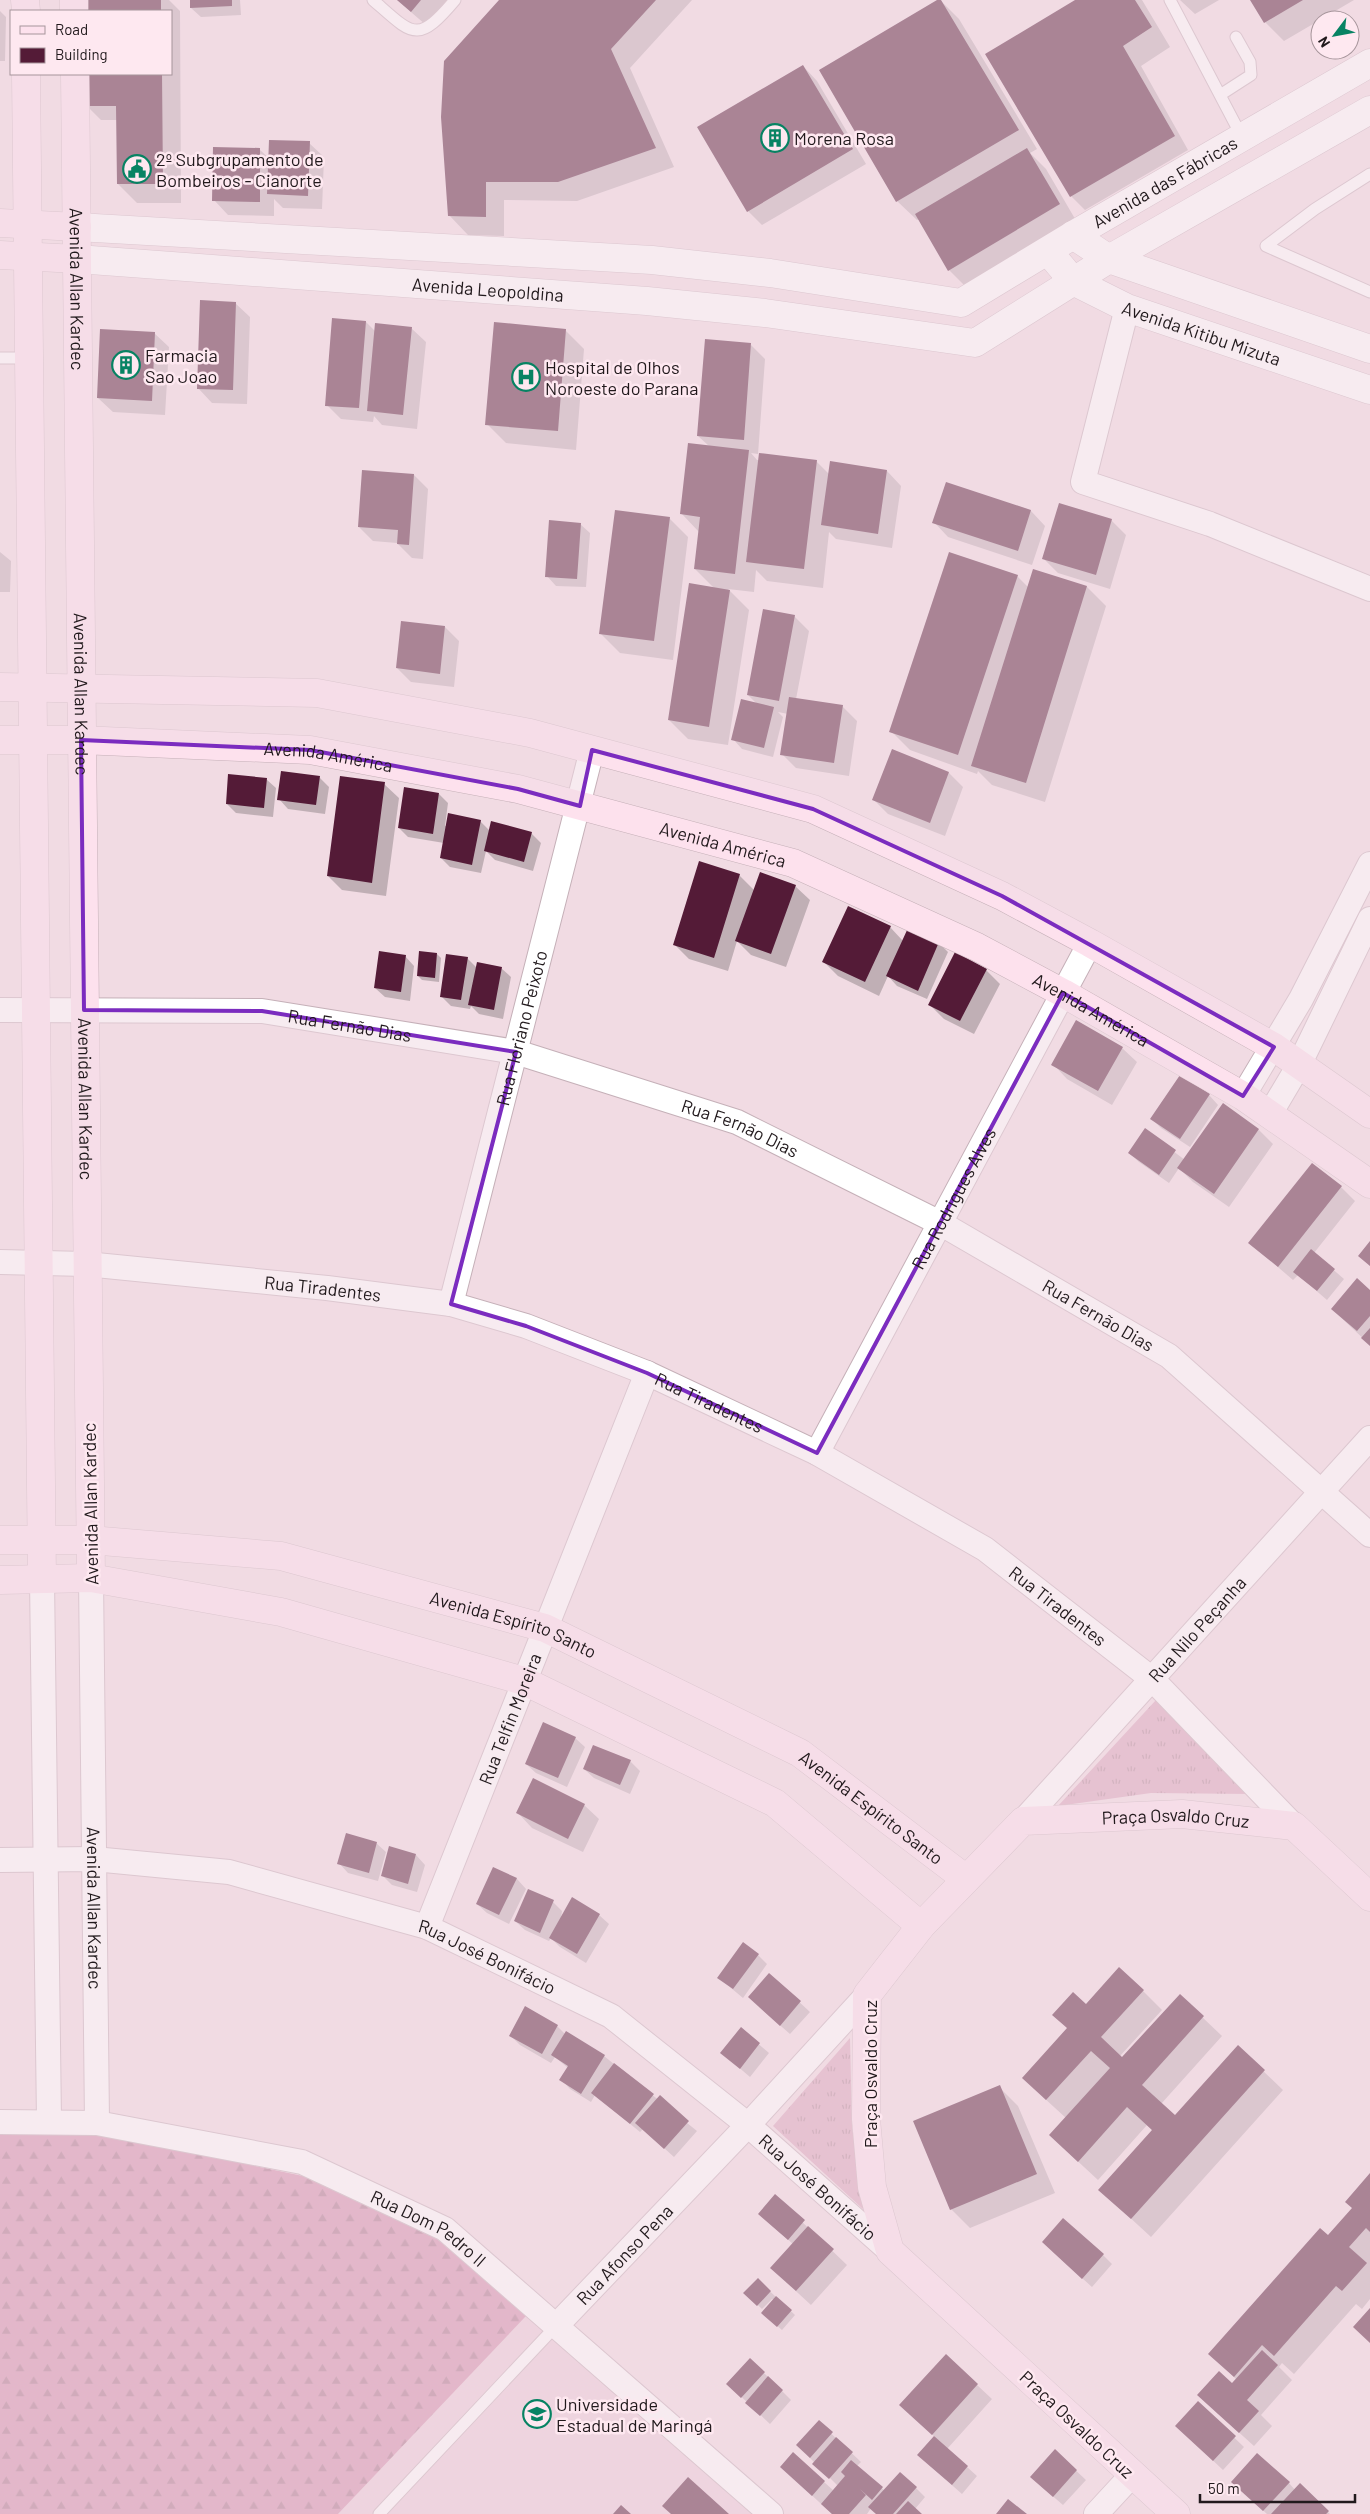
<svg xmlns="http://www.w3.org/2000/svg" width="1370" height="2514" font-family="Barlow,sans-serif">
<defs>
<pattern id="grass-tufts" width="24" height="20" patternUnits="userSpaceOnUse" patternTransform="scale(1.25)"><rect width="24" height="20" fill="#d9a4ba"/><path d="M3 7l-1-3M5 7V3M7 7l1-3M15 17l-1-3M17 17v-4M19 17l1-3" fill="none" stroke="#b08596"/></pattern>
<pattern id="forest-firs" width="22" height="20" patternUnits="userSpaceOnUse" patternTransform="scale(1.25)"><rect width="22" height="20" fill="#d28dab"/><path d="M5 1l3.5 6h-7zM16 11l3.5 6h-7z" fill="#aa728a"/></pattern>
</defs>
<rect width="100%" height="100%" fill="#f1dbe3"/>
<path fill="#ebcdd9" d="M527,2315L756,2514H338Z"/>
<path fill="url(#grass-tufts)" d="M1156,1700L1251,1794L1151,1793L1058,1806Z
M850,2038L852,2126L864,2210L773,2126Z"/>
<path fill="url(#forest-firs)" d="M90,2131L303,2176L437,2239L527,2315L338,2514H0V2132Z"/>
<path fill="#0003" d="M117,0H169L180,11L181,203H137L118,184V120H101L87,106L86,74H171V11H84Z
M191,0H240L241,15L201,17L191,8Z
M397,0H447L426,25Z
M501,0H692L630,68L674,167L577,201L504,200V236L468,235L449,215Z
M940,0L959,19L1037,149L1030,153L1046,169L1078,224L968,289L949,270L919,219L917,220L897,201Z
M1078,0H1142L1170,47L1141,66L1188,150L1085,210L1071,196Z
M1180,0H1219L1195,14Z
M1252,0H1354L1284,41L1265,22Z
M0,11L6,17L5,61H0Z
M803,66L817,81L866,164L762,225L748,211Z
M309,143L324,157L322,209L283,208L274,199V216L228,215L214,200L260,150L270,159Z
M235,303L250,317L247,404L212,403L198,388Z
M333,319L366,322L376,332L411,328L426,342L417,429L382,425L374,416L373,422L341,419L327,405Z
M565,330L584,349L576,450L506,443L487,424Z
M154,333L169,347L165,415L113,412L98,398Z
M751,345L765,359L758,454L751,453L757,460L816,461L829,474L887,471L901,486L892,548L836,539L829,532L823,588L767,581L756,570L754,592L728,589L749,610L728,745L688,739L669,720L715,589L695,569L699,532L682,514L709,446L698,436Z
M414,475L428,489L423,559L412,558L397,543L373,541L359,527Z
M946,483L1031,511L1045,526L1032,565L948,537L934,522Z
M669,518L688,537L673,660L620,653L601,634Z
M1111,520L1126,535L1110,589L1058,573L1044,559Z
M580,524L590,533L586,587L556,586L547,576Z
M0,552L11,561L10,592H0Z
M1017,576L1028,587H1087L1106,606L1045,802L992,785L978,771L977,774L910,750L891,731Z
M794,616L809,631L796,699L842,706L857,721L849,776L796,768L782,754L788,714L778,712L783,717L773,757L742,749L733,739L757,704L748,695Z
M445,627L459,641L454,687L411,682L397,668Z
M892,751L949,773L963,787L945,836L888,814L874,800Z
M320,778L329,787L325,814L288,809L279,799Z
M266,779L276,788L273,817L236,813L227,804Z
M384,784L399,798L386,896L342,890L328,876Z
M439,794L448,803L445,826L480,821L490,831L531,833L541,843L533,871L495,860L486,851L481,873L450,867L441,858L444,843L408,837L399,828Z
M739,875L754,890L795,886L810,900L786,967L751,955L737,941L728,971L689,959L675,945Z
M890,927L903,941L939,943L948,952L927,999L897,986L888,976L879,996L838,976L824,962Z
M437,954L441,958L439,982L422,980L418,976Z
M405,956L414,966L410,1001L385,997L375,988Z
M467,958L477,968H501L511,977L503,1019L479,1014L471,1006L470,1009L451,1006L442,997Z
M986,970L1000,984L974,1034L944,1019L930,1005Z
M1122,1048L1137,1062L1112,1105L1067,1079L1053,1064Z
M1209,1095L1218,1105L1190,1147L1161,1128L1152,1119Z
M1145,1130L1185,1160L1259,1130L1273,1144L1229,1207L1193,1182L1179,1168L1169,1183L1139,1162L1129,1153Z
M1341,1187L1355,1201L1314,1253L1344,1279L1327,1300L1298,1275L1293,1280L1250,1243Z
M1370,1291V1345L1332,1309Z
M575,1738L585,1747L567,1787L536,1773L526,1764Z
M630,1761L640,1771L630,1794L594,1778L584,1769Z
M584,1805L599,1819L583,1852L532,1828L518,1813Z
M376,1843L386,1852L378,1881L348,1873L339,1863Z
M416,1855L425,1865L417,1892L392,1885L382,1875Z
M494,1868L517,1879L526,1889L509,1924L487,1913L477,1904Z
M553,1902L562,1911L561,1918L599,1915L609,1924L586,1963L560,1947L551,1938L549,1941L525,1930L515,1921Z
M758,1955L767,1964L743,1998L719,1978Z
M770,1975L810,2012L790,2034L759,2007Z
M1143,1991L1162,2010L1120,2056L1122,2059L1180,1996L1222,2036L1161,2104L1175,2117L1238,2047L1283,2090L1151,2237L1100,2190L1153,2131L1147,2125L1098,2180L1070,2154L1066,2118L1043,2097L1068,2029L1086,2006Z
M557,2026L565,2034L567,2032L604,2056L697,2131L674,2157L643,2129L640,2132L595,2095L591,2102L570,2089L561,2079L568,2068L555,2057L551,2063L520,2045L510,2035Z
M741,2029L769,2053L750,2077L722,2053Z
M999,2087L1018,2106L1055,2193L970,2228L951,2209Z
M1370,2175V2299L1362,2309L1356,2304L1294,2374L1282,2363L1279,2367L1292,2380L1261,2415L1272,2426L1254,2446L1213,2409L1237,2380L1210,2354L1328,2236L1353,2208Z
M775,2196L847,2265L811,2305L786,2282L793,2244L769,2223Z
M1053,2252L1103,2255L1112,2264L1092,2287Z
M758,2280L795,2315L782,2330L767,2317L774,2300L772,2299L762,2309L745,2293Z
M946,2356L992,2399L947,2449L977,2476L962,2494L928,2464L935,2437L901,2405Z
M764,2373L791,2400L770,2424L728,2384Z
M1198,2403L1244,2447L1223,2470L1186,2435Z
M819,2422L861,2462L857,2466L885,2491L916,2488L925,2497L915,2509L920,2514H877L871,2508L867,2514H832L791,2476L793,2454L834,2491L838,2486L807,2455Z
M1055,2451L1086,2480L1063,2505L1041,2486Z
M1289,2483L1295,2490L1300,2485L1330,2514H1267L1242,2491Z"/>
<path fill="#541b37" d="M83,0H161V11H83Z
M190,0H232V6L190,8Z
M397,0H421L411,12Z
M499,0H656L611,49L656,148L558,182H486V217L448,216L441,117L444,61Z
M937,0H941L1019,130L896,202L819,70Z
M1075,0H1135L1152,27L1123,46L1175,136L1070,197L985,54Z
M1250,0H1303L1264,23Z
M803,65L853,149L747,212L697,127Z
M85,74H162L163,184H117L116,106H86Z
M269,140L310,141L308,196L267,194Z
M213,147L260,148V202L212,201Z
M1027,148L1060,204L948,271L915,214Z
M200,300L236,302L233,390L197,389Z
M332,318L366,321L359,408L325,406Z
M494,322L566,329L558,431L485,425Z
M375,323L412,327L403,415L367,411Z
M100,329L155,332L152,401L97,398Z
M705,339L751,343L744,440L697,436Z
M688,443L749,450L735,574L694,569L700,517L680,514Z
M759,453L817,460L804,569L746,562Z
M830,461L887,470L878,534L821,525Z
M362,470L414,474L409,545L397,544L398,530L358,527Z
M946,482L1031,510L1018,551L932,523Z
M1059,503L1112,519L1096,575L1042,559Z
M615,510L670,517L654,641L599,634Z
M549,520L581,523L577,579L545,577Z
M949,552L1018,575L958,755L889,732Z
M1033,569L1087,586L1026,783L971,766Z
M689,583L730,590L709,727L668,720Z
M763,609L795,615L779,701L747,695Z
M401,621L445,626L440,674L396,668Z
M789,697L843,705L834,763L780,755Z
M741,699L774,707L764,748L731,740Z
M892,749L949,772L930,823L872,800Z
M281,771L320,776L316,805L277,800Z
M228,774L267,778L264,808L226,804Z
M340,776L385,782L372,883L327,876Z
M404,787L439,793L433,834L398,828Z
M448,813L481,820L472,865L440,858Z
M491,821L532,832L524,862L484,851Z
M699,861L740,874L714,958L673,945Z
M760,872L796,885L771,954L735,941Z
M848,906L891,926L865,982L822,962Z
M908,928L939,942L918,991L886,976Z
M379,951L406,955L401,992L374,988Z
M419,951L437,953L435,978L417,976Z
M955,952L987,969L960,1021L928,1005Z
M446,954L468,957L461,1000L440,997Z
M477,962L502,967L494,1010L468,1005Z
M1076,1020L1123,1047L1098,1091L1051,1065Z
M1180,1075L1210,1094L1180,1139L1150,1119Z
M1223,1103L1259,1129L1214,1194L1177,1168Z
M1145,1128L1176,1150L1159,1175L1128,1153Z
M1312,1163L1342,1186L1278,1267L1248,1243Z
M1370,1241V1266L1358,1256Z
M1311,1249L1335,1269L1317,1291L1293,1272Z
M1357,1278L1370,1290V1316L1357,1331L1331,1309Z
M1370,1328V1346L1361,1338Z
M543,1722L576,1737L558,1778L525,1764Z
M593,1745L631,1760L620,1785L583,1769Z
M533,1778L585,1804L568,1839L516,1813Z
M346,1833L377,1842L369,1873L337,1864Z
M389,1846L416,1854L408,1884L381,1876Z
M493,1867L517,1878L499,1915L476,1904Z
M528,1889L554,1900L540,1933L514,1921Z
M572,1897L600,1914L577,1954L549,1938Z
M743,1942L759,1954L733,1989L717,1978Z
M1119,1967L1144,1990L1101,2037L1122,2057L1180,1994L1204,2016L1142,2085L1175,2115L1238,2045L1265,2070L1131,2219L1098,2190L1152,2130L1127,2107L1078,2162L1049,2135L1110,2068L1091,2051L1046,2100L1022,2078L1067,2028L1052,2015L1073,1992L1086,2004Z
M769,1973L801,2001L780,2026L748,1997Z
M525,2006L558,2025L542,2054L509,2036Z
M741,2027L760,2043L740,2069L720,2053Z
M566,2031L605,2055L581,2094L559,2080L568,2066L551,2055Z
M614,2063L654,2094L630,2124L591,2093Z
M1000,2085L1037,2174L950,2210L913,2121Z
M660,2095L689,2121L664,2149L635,2123Z
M1370,2173V2232L1366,2228L1349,2247L1367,2263L1342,2291L1336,2286L1274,2356L1262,2345L1234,2377L1208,2354L1320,2228L1328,2235L1352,2208L1345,2202Z
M775,2194L805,2220L788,2240L758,2214Z
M1063,2218L1104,2254L1082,2279L1042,2242Z
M808,2226L834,2249L796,2291L770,2268Z
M758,2278L771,2291L757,2306L743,2293Z
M776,2296L792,2310L777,2327L761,2313Z
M1370,2308V2343L1353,2327Z
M1262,2350L1278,2365L1247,2400L1259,2411L1239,2433L1197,2395L1219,2371L1232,2383Z
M946,2354L978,2384L932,2435L899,2405Z
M750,2358L765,2372L741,2398L726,2384Z
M768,2376L783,2390L760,2416L745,2403Z
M1198,2401L1236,2436L1213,2461L1175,2426Z
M819,2420L833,2432L810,2458L796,2445Z
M934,2436L968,2466L952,2485L917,2455Z
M836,2437L853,2452L829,2479L812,2464Z
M1055,2449L1077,2470L1053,2497L1030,2477Z
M793,2452L825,2481L812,2496L780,2467Z
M1257,2453L1290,2482L1263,2511L1231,2482Z
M851,2460L883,2487L872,2500L860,2489L866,2495L849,2514H832L821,2504L845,2476L841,2472Z
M900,2472L917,2487L893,2514H876L868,2507Z
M688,2477L729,2514H671L662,2506Z
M1300,2483L1329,2511L1326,2514H1271Z
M1008,2499L1027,2514H996Z
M908,2501L922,2514H896Z
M621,2505L631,2514H613Z"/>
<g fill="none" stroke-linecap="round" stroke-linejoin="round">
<defs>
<path id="service" d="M373,0C413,35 417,45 455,0
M1170,0L1242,137
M1220,95L1251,75L1250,62L1236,37
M1370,174L1315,209L1266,246L1370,292
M0,358H28
M379,2514L556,2326"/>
<g id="minor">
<path d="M1127,308L1083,482L1210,524L1370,589"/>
<path id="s1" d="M0,1010L262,1011L516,1052L737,1122L940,1223L1169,1356L1370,1535"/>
<path d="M1243,1096L1301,999L1370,864"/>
<path d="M1270,1114L1299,1065L1370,919"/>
<path id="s2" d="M0,1262L86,1264L327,1288L451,1304L526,1326L647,1373L817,1453L985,1549L1152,1679L1294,1826"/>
<path id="s3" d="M451,1304L592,750"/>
<path id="s4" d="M817,1453L1090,943"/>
<path id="s5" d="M91,1578L97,2123"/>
<path d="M42,1579L49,2121"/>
<path id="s6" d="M1023,1821L1370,1438"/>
<path id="s7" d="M0,1860L94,1859L229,1872L427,1927L611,2016L748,2125L890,2251"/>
<path id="s8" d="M427,1927L647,1373"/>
<path id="s9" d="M0,2122L97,2123L302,2162L445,2229L771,2514"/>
<path id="s10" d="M556,2326L748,2125L867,1995"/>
<path d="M1096,2514L1132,2475"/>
</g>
<g id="tertiary">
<path id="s11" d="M77,227L652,260L770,273L961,303L1075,234L1370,63"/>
<path d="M1073,235L1109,259L1370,349"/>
<path id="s12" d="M1048,251L1073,281L1127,308L1370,390"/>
<path id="s13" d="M77,259L647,301L765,313L975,343L1109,259L1370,110"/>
</g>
<g id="secondary">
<path d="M25,0L26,11"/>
<path d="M74,0V11"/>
<path d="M26,74L42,1579"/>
<path id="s14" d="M75,74L91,1578"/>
<path d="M0,223L77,227"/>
<path d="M0,255L77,259"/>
<path d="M0,687L317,693L530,733L813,809L1002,896L1090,943L1274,1047L1370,1114"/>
<path id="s15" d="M0,740H81L310,750L518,789L793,863L977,947L1063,993L1243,1096L1370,1184"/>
<path id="s16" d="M0,1540H90L281,1556L545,1628L800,1753L966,1879"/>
<path d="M0,1580L91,1578L281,1612L524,1681L775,1803L921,1926"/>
<path id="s17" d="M1176,2514L890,2251L872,2187L866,2119L867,1995L921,1926L1023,1821L1182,1814L1294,1826L1370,1897"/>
</g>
</defs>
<use href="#service" stroke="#c5b0b8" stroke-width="13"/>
<use href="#minor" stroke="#c5b0b8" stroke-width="26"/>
<use href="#tertiary" stroke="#c5b0b8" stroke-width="29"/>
<use href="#secondary" stroke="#c5b0b8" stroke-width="29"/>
<use href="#service" stroke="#fff" stroke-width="11"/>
<use href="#minor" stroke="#fff" stroke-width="24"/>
<use href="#tertiary" stroke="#fff" stroke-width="28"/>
<use href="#secondary" stroke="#fde1ed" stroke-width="28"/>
</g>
<path d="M0 0H1370V2514H0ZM81,740L310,750L518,789L580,806L592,750L813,809L1002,896L1274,1047L1243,1096L1063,993L817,1453L647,1373L526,1326L451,1304L516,1052L262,1011L84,1010Z" fill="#f1dbe3" fill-opacity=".55" fill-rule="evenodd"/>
<path fill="none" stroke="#7b2cbf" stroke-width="4" stroke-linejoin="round" d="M81,740L310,750L518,789L580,806L592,750L813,809L1002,896L1274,1047L1243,1096L1063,993L817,1453L647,1373L526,1326L451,1304L516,1052L262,1011L84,1010Z"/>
<defs>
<symbol id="building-ring" viewBox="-11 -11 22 22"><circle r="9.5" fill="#fee8f0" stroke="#078363" stroke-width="1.5"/><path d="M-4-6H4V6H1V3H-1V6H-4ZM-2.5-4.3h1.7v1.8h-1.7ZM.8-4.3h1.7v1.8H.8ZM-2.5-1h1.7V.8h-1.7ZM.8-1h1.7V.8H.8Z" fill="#078363"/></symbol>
<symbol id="civic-ring" viewBox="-11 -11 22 22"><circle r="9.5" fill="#fee8f0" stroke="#078363" stroke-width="1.5"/><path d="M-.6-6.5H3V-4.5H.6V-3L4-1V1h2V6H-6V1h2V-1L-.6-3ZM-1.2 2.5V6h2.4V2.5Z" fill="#078363"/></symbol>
<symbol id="hospital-ring" viewBox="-11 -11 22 22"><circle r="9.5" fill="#fee8f0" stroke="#078363" stroke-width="1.5"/><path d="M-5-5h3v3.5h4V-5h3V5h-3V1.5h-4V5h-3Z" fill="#078363"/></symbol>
<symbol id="university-ring" viewBox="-11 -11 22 22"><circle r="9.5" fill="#fee8f0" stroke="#078363" stroke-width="1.5"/><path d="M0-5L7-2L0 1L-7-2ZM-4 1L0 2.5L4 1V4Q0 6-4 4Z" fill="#078363"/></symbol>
</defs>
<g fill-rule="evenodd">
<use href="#building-ring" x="759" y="122" width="32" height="32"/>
<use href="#civic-ring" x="121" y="153" width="32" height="32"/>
<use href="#building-ring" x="110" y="349" width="32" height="32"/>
<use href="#hospital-ring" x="510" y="361" width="32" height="32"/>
<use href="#university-ring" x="521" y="2398" width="32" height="32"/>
</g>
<g text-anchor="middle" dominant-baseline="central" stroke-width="5" stroke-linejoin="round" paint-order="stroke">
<g font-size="18" fill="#21191c" stroke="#fee8f0" text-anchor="start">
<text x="794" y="138">Morena Rosa</text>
<text x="156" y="159">2º Subgrupamento de<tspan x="156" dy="21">Bombeiros - Cianorte</tspan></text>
<text x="145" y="355">Farmacia<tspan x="145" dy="21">Sao Joao</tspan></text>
<text x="545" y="367">Hospital de Olhos<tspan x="545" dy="21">Noroeste do Parana</tspan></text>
<text x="556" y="2404">Universidade<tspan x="556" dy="21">Estadual de Maringá</tspan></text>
</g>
<g font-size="18" fill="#21191c" stroke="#fee8f0">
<text stroke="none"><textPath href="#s11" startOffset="1125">Avenida das Fábricas</textPath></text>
<text stroke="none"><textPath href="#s14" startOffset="215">Avenida Allan Kardec</textPath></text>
<text stroke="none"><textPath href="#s13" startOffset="412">Avenida Leopoldina</textPath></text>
<text stroke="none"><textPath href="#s12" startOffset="178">Avenida Kitibu Mizuta</textPath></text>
<text stroke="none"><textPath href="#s14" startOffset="620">Avenida Allan Kardec</textPath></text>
<text stroke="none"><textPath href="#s15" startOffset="329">Avenida América</textPath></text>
<text stroke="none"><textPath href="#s15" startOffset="734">Avenida América</textPath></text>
<text stroke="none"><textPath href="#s15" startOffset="1139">Avenida América</textPath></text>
<text stroke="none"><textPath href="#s1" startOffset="351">Rua Fernão Dias</textPath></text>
<text stroke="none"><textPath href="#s3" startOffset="285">Rua Floriano Peixoto</textPath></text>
<text stroke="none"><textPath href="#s14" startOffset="1025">Avenida Allan Kardec</textPath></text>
<text stroke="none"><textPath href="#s1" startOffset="756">Rua Fernão Dias</textPath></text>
<text stroke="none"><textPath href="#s4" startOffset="289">Rua Rodrigues Alves</textPath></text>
<text stroke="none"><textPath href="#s2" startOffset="324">Rua Tiradentes</textPath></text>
<text stroke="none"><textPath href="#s1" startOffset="1161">Rua Fernão Dias</textPath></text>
<text stroke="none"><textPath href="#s2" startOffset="730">Rua Tiradentes</textPath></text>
<text transform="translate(90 1504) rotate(-91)">Avenida Allan Kardec</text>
<text stroke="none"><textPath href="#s2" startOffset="1135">Rua Tiradentes</textPath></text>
<text stroke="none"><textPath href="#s16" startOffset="524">Avenida Espírito Santo</textPath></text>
<text stroke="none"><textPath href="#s6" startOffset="259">Rua Nilo Peçanha</textPath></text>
<text stroke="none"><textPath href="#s8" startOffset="224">Rua Telfin Moreira</textPath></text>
<text stroke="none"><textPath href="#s16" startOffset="929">Avenida Espírito Santo</textPath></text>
<text stroke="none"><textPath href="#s17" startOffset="1034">Praça Osvaldo Cruz</textPath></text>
<text stroke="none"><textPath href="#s5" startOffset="330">Avenida Allan Kardec</textPath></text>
<text stroke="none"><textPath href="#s7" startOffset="502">Rua José Bonifácio</textPath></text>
<text transform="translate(870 2074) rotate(-90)">Praça Osvaldo Cruz</text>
<text stroke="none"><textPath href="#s7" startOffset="908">Rua José Bonifácio</textPath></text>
<text stroke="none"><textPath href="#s9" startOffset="449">Rua Dom Pedro II</textPath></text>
<text stroke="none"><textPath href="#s10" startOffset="99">Rua Afonso Pena</textPath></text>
<text transform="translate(1077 2424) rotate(43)">Praça Osvaldo Cruz</text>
</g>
</g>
<rect x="10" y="10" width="162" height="65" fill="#fee8f0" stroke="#a6959b"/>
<rect x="20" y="26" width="25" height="8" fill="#fde1ed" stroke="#a6959b"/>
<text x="55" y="35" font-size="15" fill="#21191c">Road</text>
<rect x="20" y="48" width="25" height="15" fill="#541b37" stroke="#a6959b"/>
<text x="55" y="60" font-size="15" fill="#21191c">Building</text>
<g transform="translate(1335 35) rotate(238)"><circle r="24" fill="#fee8f0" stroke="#a6959b"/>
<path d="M0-4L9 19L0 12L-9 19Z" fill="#078363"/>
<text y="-8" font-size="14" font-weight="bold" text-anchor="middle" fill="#21191c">N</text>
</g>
<path d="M1200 2494v8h155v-8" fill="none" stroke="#21191c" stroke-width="2.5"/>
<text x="1208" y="2494" font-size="15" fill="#21191c" stroke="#fee8f0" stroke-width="4" paint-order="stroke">50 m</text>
</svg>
